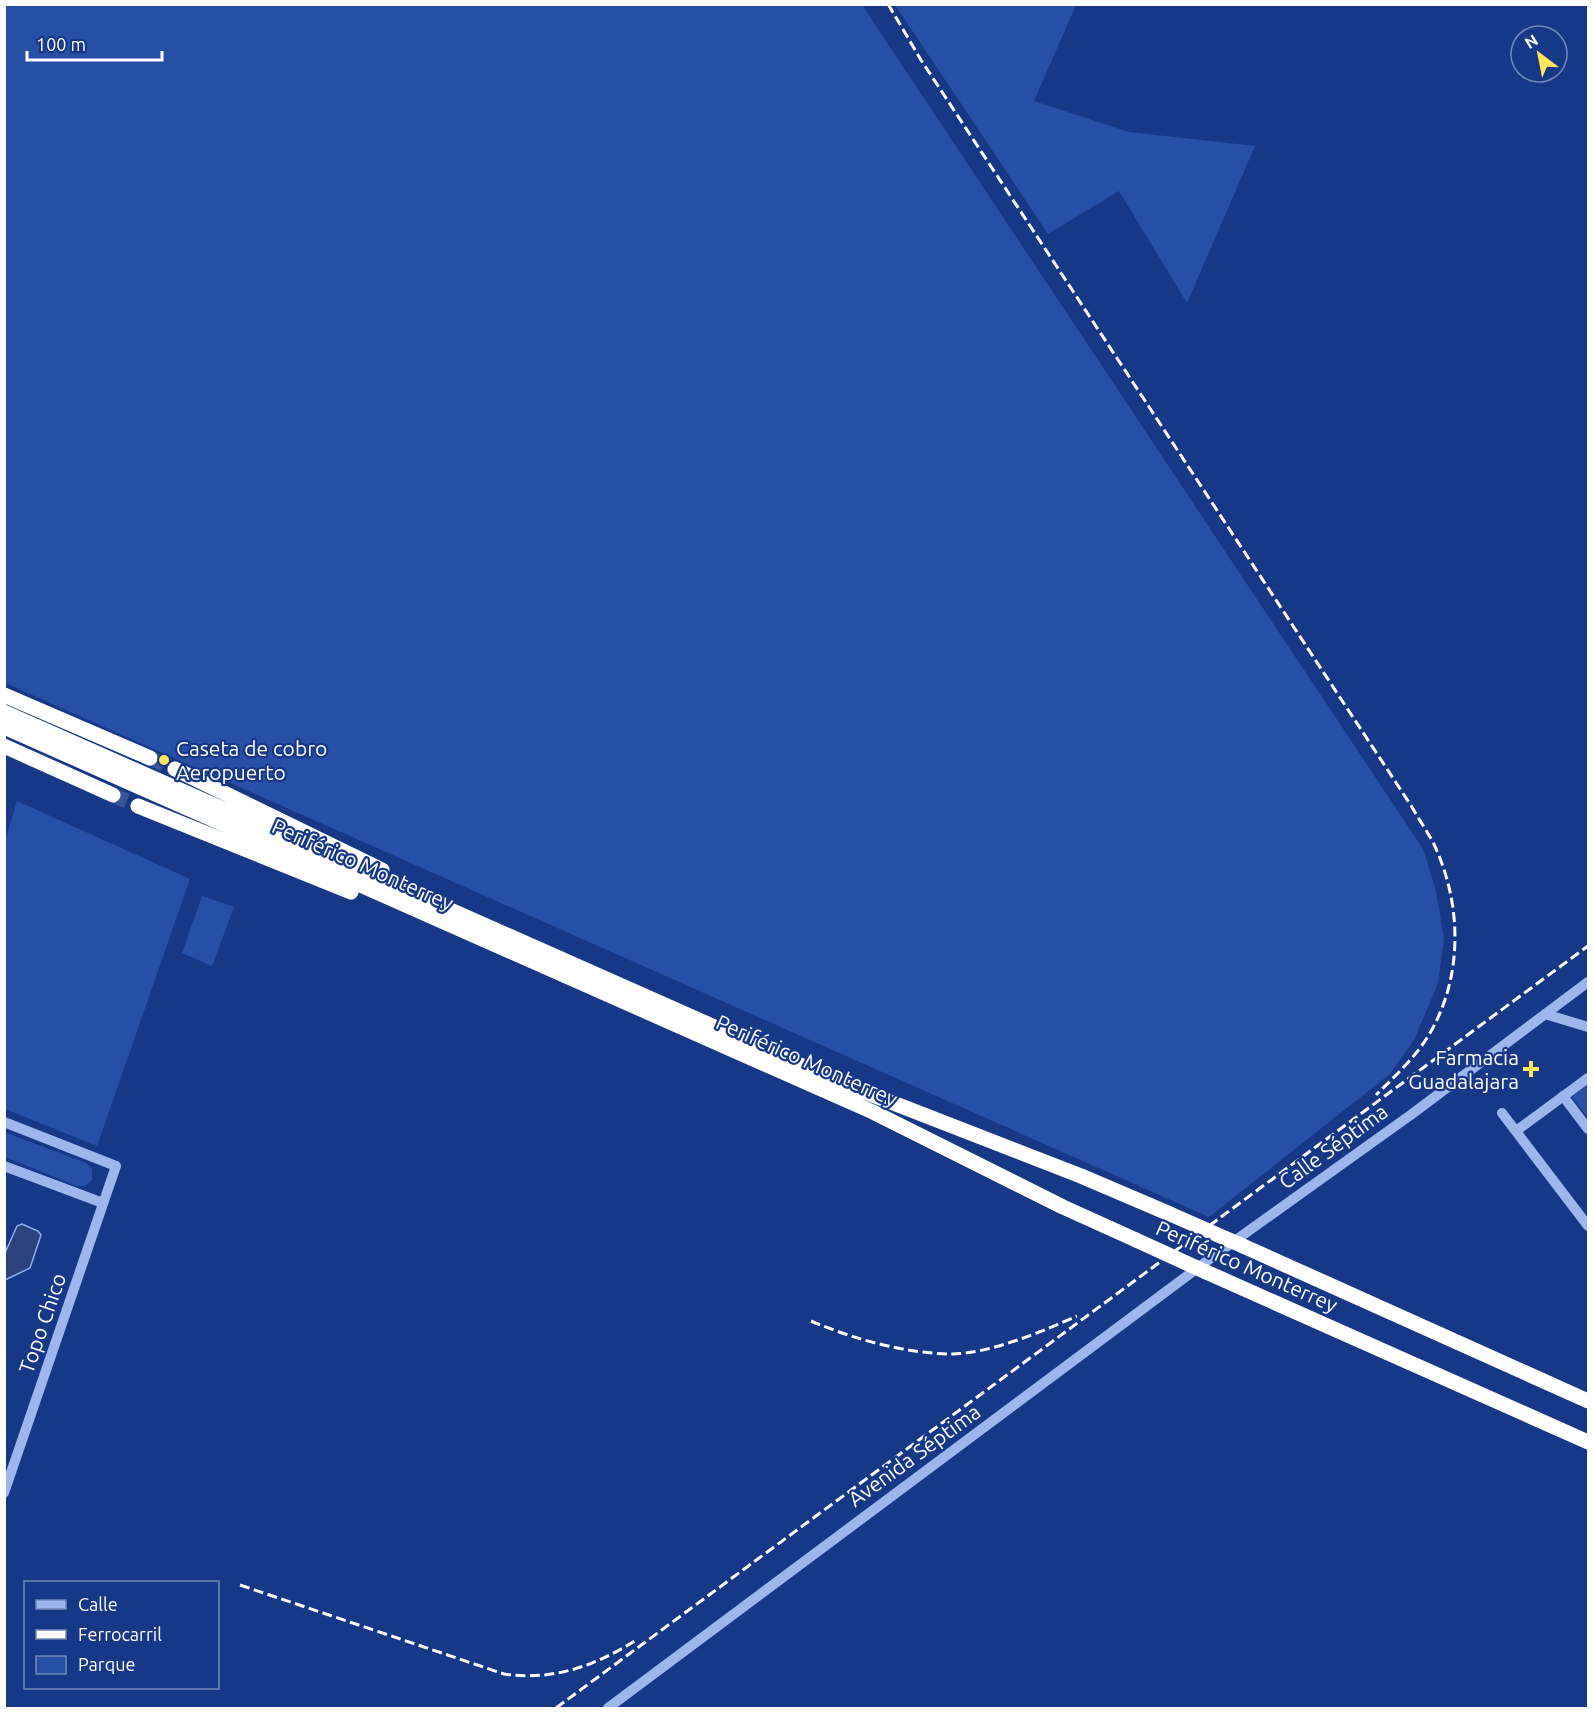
<svg xmlns="http://www.w3.org/2000/svg" width="1593" height="1713" font-family="Ubuntu,sans-serif">
<rect width="100%" height="100%" fill="#163887"/>
<path fill="#284fa6" d="M5,4L862,5L1423,849L1436,891L1444,939L1438,983L1414,1040L1390,1074L1209,1217L5,683Z
M895,5H1076L1034,101L1129,132L1255,146L1187,303L1119,191L1048,234Z
M17,801L190,879L97,1146L5,1109L4,844Z
M202,896L234,907L212,966L182,953Z
M1588,1085V1118L1572,1097Z
M4,1132L86,1163L92,1168V1180L85,1186H77L5,1157Z"/>
<path fill="#2a437e" stroke="#8faff1" stroke-width="1.5" d="M22,1224L38,1231L41,1235L30,1268L5,1280V1253L17,1226Z"/>
<g fill="none" stroke-linecap="round" stroke-linejoin="round">
<path stroke="#395699" stroke-width="15" stroke-dasharray="15 8" stroke-linecap="butt" d="M150,758L175,769
M113,795L138,806"/>
<path stroke="#9cb6ee" stroke-width="10" d="M1545,1014L1588,1027
M1563,1096L1588,1129
M1502,1113L1588,1226
M4,1122L116,1166L4,1493
M1516,1131L1588,1078
M4,1166L103,1203
M608,1708L1215,1255L1412,1114L1588,982"/>
<path stroke="#fff" stroke-width="15" d="M4,695L150,758
M4,712L834,1080L1081,1176L1170,1214
M4,727L873,1112L1063,1207L1136,1240
M4,746L113,795
M175,769L382,870
M138,806L351,892
M1243,1246L1588,1401
M1206,1272L1588,1442"/>
<path stroke="#fff" stroke-width="3" stroke-dasharray="10 4.5" stroke-linecap="butt" d="M888,4L921,60L1412,807C1420,822 1431,836 1437,851C1462,909 1462,978 1430,1033C1416,1057 1395,1076 1376,1095
M811,1321C853,1339 904,1353 950,1354C986,1355 1044,1331 1077,1316
M240,1585L504,1674C554,1681 595,1666 638,1639
M556,1708L1588,946"/>
<path stroke="#fff" stroke-width="15" d="M1170,1214L1243,1246
M1136,1240L1206,1272"/>
</g>
<g fill="#ffe659" stroke="#163887" stroke-width="2">
<circle cx="164" cy="760" r="6"/>
<path d="M1528 1060h6v6h6v6h-6v6h-6v-6h-6v-6h6z"/>
</g>
<g text-anchor="middle" dominant-baseline="central" stroke-width="4.5" stroke-linejoin="round" paint-order="stroke">
<g font-size="21" fill="#fff" stroke="#163887" text-anchor="start">
<text x="176" y="748">Caseta de cobro<tspan x="176" dy="24">Aeropuerto</tspan></text>
<text x="1519" y="1057" text-anchor="end">Farmacia<tspan x="1519" dy="24">Guadalajara</tspan></text>
</g>
<g font-size="21" fill="#fff" stroke="#163887">
<text transform="translate(363 864) rotate(24)">Periférico Monterrey</text>
<text transform="translate(807 1060) rotate(24)">Periférico Monterrey</text>
<text transform="translate(1333 1146) rotate(-36)">Calle Séptima</text>
<text transform="translate(1247 1266) rotate(24)">Periférico Monterrey</text>
<text transform="translate(42 1323) rotate(-71)">Topo Chico</text>
<text transform="translate(914 1455) rotate(-36)">Avenida Séptima</text>
</g>
</g>
<rect width="1593" height="1713" fill="none" stroke="#ffffff" stroke-width="12"/>
<rect x="24" y="1581" width="195" height="108" fill="#163887" stroke="#7388b7" stroke-width="1.5"/>
<rect x="36" y="1600" width="30" height="9" fill="#9cb6ee" stroke="#7388b7" stroke-width="1.5"/>
<text x="78" y="1611" font-size="18" fill="#ffffff">Calle</text>
<rect x="36" y="1630" width="30" height="9" fill="#ffffff" stroke="#7388b7" stroke-width="1.5"/>
<text x="78" y="1641" font-size="18" fill="#ffffff">Ferrocarril</text>
<rect x="36" y="1656" width="30" height="18" fill="#284fa6" stroke="#7388b7" stroke-width="1.5"/>
<text x="78" y="1671" font-size="18" fill="#ffffff">Parque</text>
<g transform="translate(1539 54) rotate(328)"><circle r="28" fill="#163887" stroke="#7388b7" stroke-width="1.5"/>
<path d="M0-4.5L10 22L0 15L-10 22Z" fill="#ffe659"/>
<text y="-9" font-size="16" font-weight="bold" text-anchor="middle" fill="#ffffff">N</text>
</g>
<path d="M27 51v9h135v-9" fill="none" stroke="#ffffff" stroke-width="3"/>
<text x="36" y="51" font-size="18" fill="#ffffff" stroke="#163887" stroke-width="4.5" paint-order="stroke">100 m</text>
</svg>
